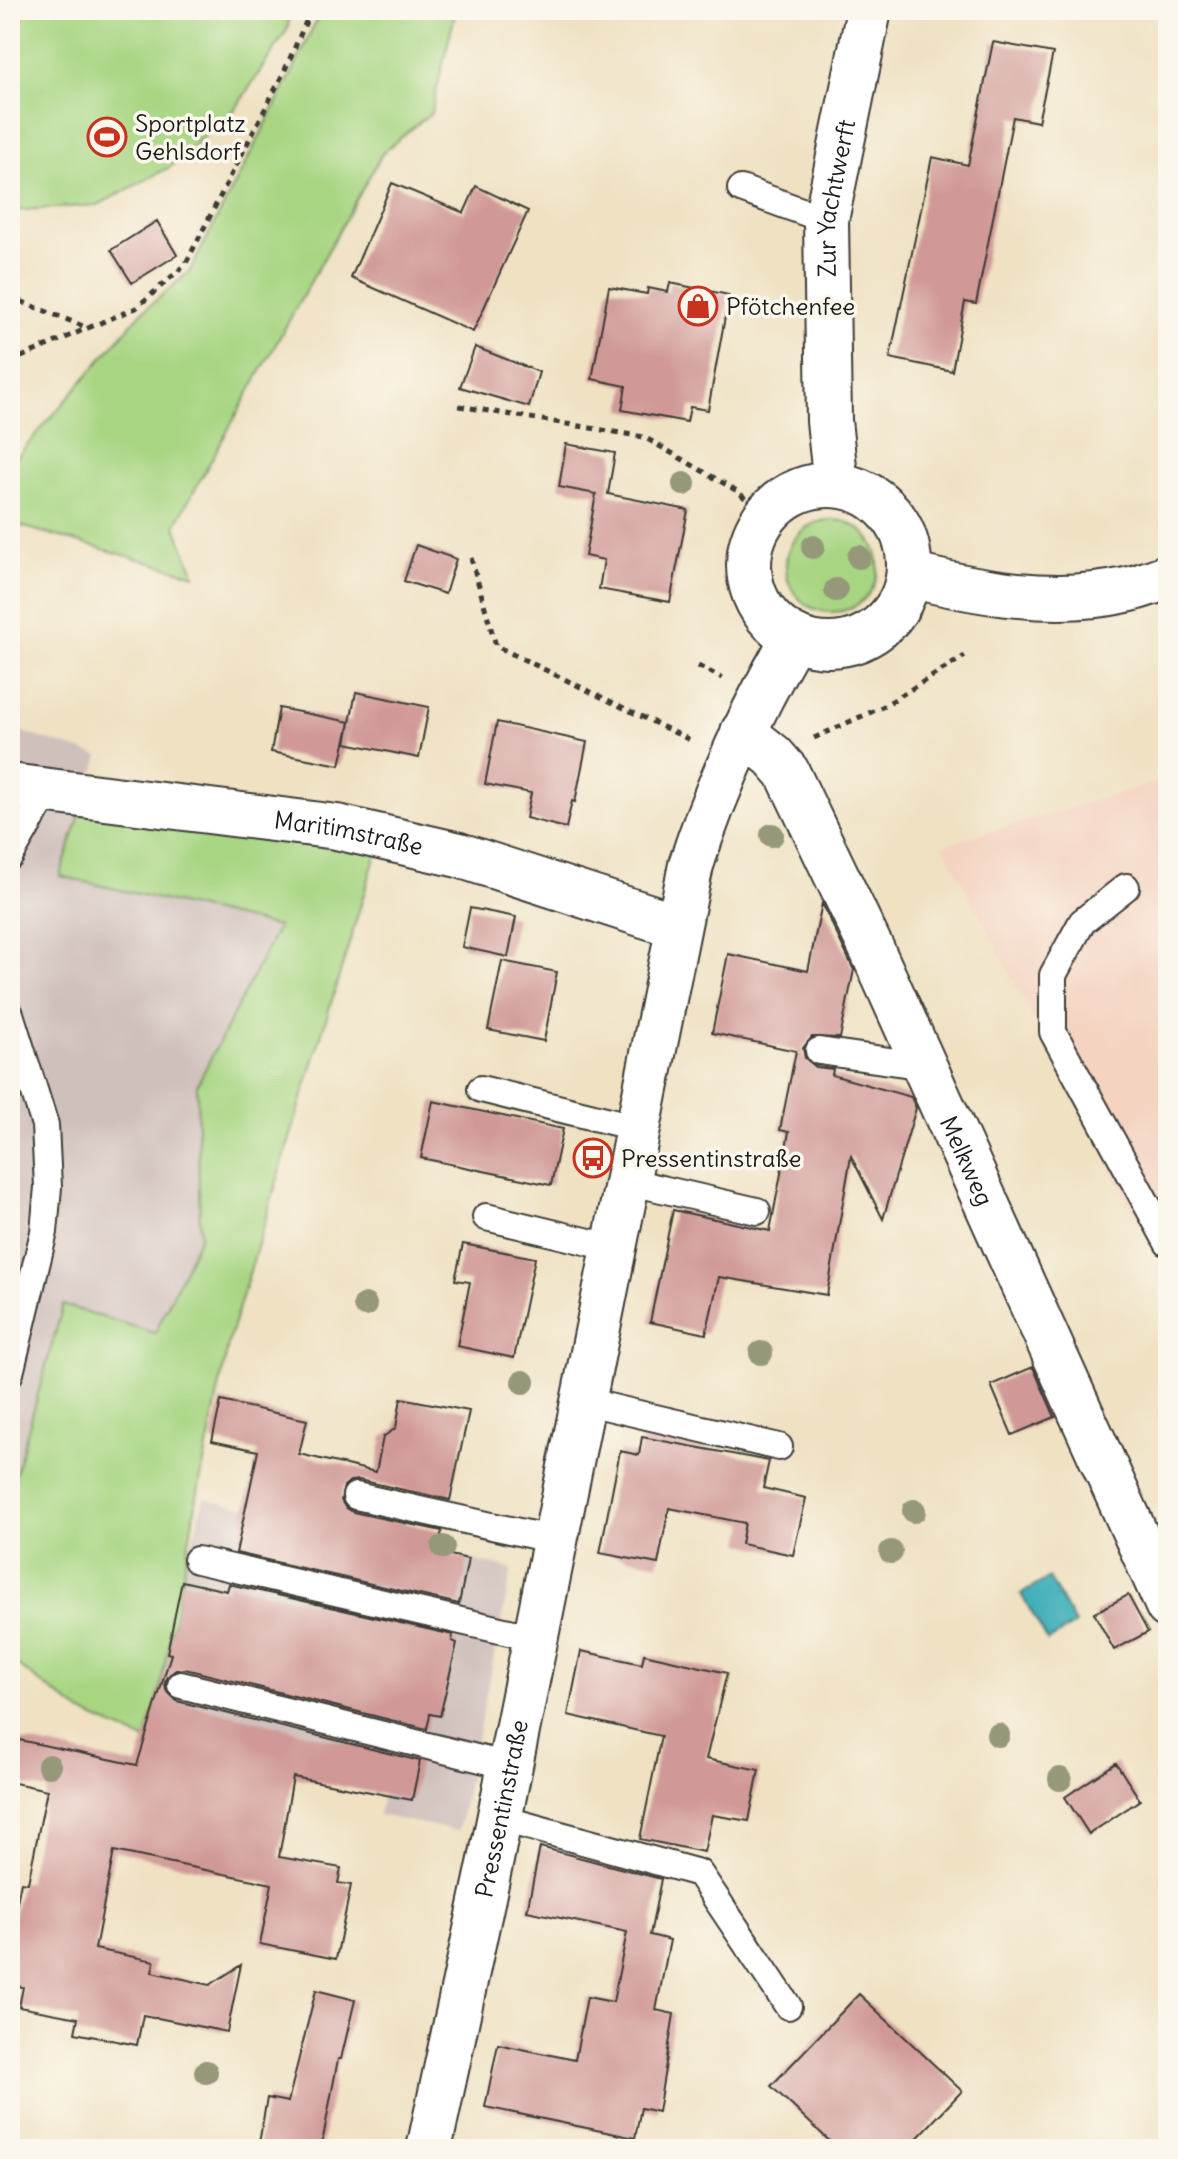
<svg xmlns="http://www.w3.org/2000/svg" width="1178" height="2159" font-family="Delius,sans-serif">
<rect width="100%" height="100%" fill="#fbf7ec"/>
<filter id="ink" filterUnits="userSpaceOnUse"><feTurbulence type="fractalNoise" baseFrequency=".0125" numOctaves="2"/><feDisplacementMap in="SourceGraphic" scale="16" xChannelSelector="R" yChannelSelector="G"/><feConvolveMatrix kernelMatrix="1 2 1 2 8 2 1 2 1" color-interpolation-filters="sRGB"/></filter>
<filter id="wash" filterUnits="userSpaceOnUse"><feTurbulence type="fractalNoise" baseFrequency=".006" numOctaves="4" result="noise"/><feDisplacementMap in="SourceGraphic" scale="32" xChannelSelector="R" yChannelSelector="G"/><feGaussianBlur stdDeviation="1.8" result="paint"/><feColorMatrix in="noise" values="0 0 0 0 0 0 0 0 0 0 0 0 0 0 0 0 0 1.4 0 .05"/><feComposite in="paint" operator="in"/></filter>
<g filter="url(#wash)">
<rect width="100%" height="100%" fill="#efe1c2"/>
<path fill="#f4d3c1" d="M1168,779V1278L943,845Z"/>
<path fill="#d0c0bc" d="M10,728L99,756L61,876L278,926L197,1085L200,1236L154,1334L63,1305L10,1494Z
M204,1498L512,1569L458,1831L379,1815L383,1794L287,1775L147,1733L158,1697L182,1581Z"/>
<path fill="#a7d582" stroke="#62784f" stroke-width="2" d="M10,10H291L287,30L236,108L170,167L98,205L10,211Z
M321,10H456L431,113L383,152L175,525L195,575L10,523V465L141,313L190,271L291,75Z
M786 566a46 46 0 1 1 92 0a46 46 0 1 1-92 0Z
M86,796L381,838L229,1340L197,1497L182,1581L158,1697L145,1740L82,1713L10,1660V1494L63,1305L155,1333L200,1236L197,1085L278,927L60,876Z"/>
<path fill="#3fafb9" stroke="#2e666a" stroke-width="2" d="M1049,1578L1075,1624L1048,1641L1021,1594Z"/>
<g id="blocks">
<path fill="#d09997" d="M993,42L1053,53L1038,122L1013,117L976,304L965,302L952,371L890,358L932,157L968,165Z
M392,183L464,213L476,186L528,211L473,332L351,278Z
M157,221L177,255L132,283L111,250Z
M670,283L729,295L708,410L690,407L687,422L622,410L626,386L592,379L609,287L647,294L648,288L668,292Z
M475,347L539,372L529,407L460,387Z
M566,444L615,453L608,494L688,510L670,602L599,589L604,560L585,556L596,494L559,487Z
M416,545L456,559L445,594L404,581Z
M356,692L429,707L419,758L346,743Z
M279,708L350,722L340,765L271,752Z
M497,722L587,742L575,802L572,801L566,828L526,818L531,793L485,784Z
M822,903L854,970L840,1038L812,1037L803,1048L805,1058L816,1067L833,1069L832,1075L911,1097L916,1108L883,1219L851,1156L827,1295L719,1277L706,1334L650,1322L673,1210L770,1231L789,1132L780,1130L796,1051L712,1033L728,954L808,971Z
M470,908L516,917L508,957L462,947Z
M502,961L557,972L544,1041L488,1030Z
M433,1101L563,1129L551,1185L421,1158Z
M463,1244L535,1258L514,1358L457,1346L470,1282L455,1280Z
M1033,1367L1055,1417L1012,1435L991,1385Z
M401,1398L469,1411L450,1500L359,1480L350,1481L344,1486L341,1500L345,1507L353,1512L442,1531L437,1552L468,1559L459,1604L236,1553L258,1451L212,1441L221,1401L307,1420L299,1454L376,1472L383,1437L396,1428Z
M642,1437L769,1461L763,1488L806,1498L793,1555L741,1544L745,1523L669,1508L658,1564L600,1553L620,1451L639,1455Z
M182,1581L227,1591L229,1584L453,1635L452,1641L457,1643L440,1716L430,1714L427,1729L185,1669L176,1670L169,1675L165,1682L166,1690L177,1701L420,1761L412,1800L293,1777L279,1857L341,1868L338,1883L351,1885L336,1959L260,1944L272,1884L114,1851L95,1949L154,1961L152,1972L210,1985L241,1965L227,2032L143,2015L137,2045L75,2033L78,2018L19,2007L23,1987L10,1985V1936L21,1882L28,1883L47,1790L10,1782V1738L137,1765L171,1654L167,1653Z
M1128,1595L1148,1632L1114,1650L1094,1613Z
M581,1651L642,1664L644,1654L727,1673L706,1759L759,1770L749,1821L712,1815L704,1852L640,1839L661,1736L568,1715Z
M1116,1763L1140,1800L1089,1834L1065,1797Z
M540,1847L661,1879L650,1935L670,1940L656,2010L674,2014L658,2112L641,2108L635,2138L485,2107L498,2044L575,2060L587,1997L613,2002L627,1932L527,1911Z
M316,1990L355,2000L341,2059H338L321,2149H258L267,2098L288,2102Z
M859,1994L962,2091L907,2149H838L771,2086Z"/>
</g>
</g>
<g filter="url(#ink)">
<use href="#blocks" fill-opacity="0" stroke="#3c3a35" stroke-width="2"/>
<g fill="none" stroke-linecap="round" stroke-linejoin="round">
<defs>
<path id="lane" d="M741,189L826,220
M10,856L47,792
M1126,887L1082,922L1053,975V1032L1168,1243
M10,1014L45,1125L48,1187L44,1232L10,1373
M819,1051L925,1066
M481,1089L638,1128
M627,1181L757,1211
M486,1217L614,1248
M583,1401L779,1447
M356,1496L555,1540
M197,1560L535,1638
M181,1685L509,1766
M499,1818L699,1873L788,2006"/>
<g id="street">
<path id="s1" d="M836,485L829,421L826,220L869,10"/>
<path id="s2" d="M743,732L773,756L787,772L872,950L1168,1606"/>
<path id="s3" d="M10,786L337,827L459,855L678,926"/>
</g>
<g id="secondary">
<circle cx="829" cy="565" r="80"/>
<path d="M909,575C979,592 1054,606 1126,590C1140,587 1154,581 1168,577"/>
<path id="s4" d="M429,2149L491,1860L691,865C717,784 752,710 794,637"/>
</g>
</defs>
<use href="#lane" stroke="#3c3a35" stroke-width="30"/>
<use href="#street" stroke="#3c3a35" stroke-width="48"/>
<use href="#secondary" stroke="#3c3a35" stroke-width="48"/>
<path stroke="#3c3a35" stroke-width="5" stroke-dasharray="6 6" stroke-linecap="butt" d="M10,297L88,328L136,308L185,265L284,72L311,10
M10,362L88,328
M459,406L644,437L737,491L765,516
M471,558L496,646L690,740
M698,666L722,678
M814,738L882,707L965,656"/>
<use href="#lane" stroke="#fff" stroke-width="26"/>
<use href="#street" stroke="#fff" stroke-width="44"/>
<use href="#secondary" stroke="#fff" stroke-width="44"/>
</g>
<g fill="#96987a">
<circle cx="684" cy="484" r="12"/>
<circle cx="813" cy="547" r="12"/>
<circle cx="859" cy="557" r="12"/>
<circle cx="836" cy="590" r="12"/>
<circle cx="772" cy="835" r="12"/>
<circle cx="365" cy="1305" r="12"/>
<circle cx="761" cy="1353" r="12"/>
<circle cx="523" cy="1382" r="12"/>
<circle cx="914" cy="1511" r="12"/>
<circle cx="443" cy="1547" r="12"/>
<circle cx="891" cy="1552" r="12"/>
<circle cx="998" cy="1735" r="12"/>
<circle cx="49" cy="1766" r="12"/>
<circle cx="1060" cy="1779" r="12"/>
<circle cx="206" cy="2072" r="12"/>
</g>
</g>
<defs>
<symbol id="stadium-ring" viewBox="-11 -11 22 22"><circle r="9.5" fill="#fbf7ec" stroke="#c8321e" stroke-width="1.5"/><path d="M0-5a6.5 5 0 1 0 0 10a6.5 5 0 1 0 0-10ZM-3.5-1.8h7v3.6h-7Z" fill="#c8321e"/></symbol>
<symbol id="shop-ring" viewBox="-11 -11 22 22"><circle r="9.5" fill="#fbf7ec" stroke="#c8321e" stroke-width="1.5"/><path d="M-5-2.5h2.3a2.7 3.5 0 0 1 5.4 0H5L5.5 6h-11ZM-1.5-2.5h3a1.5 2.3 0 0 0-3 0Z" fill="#c8321e"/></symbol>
<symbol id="bus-ring" viewBox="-11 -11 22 22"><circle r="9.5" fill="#fbf7ec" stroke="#c8321e" stroke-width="1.5"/><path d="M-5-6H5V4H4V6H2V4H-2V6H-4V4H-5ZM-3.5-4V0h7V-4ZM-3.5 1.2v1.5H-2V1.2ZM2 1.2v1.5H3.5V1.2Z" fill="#c8321e"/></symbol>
</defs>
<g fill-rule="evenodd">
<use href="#stadium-ring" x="85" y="115" width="44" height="44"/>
<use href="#shop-ring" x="676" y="284" width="44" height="44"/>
<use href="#bus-ring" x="571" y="1136" width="44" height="44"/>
</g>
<g text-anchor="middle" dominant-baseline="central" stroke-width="7" stroke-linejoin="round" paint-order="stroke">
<g font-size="24" fill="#1c1c1c" stroke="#fbf7ec" text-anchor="start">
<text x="135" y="123">Sportplatz<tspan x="135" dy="28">Gehlsdorf</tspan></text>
<text x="726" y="306">Pfötchenfee</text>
<text x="621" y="1158">Pressentinstraße</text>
</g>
<g font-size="24" fill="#1c1c1c" stroke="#fbf7ec">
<text stroke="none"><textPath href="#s1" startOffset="288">Zur Yachtwerft</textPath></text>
<text stroke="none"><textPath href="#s3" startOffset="342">Maritimstraße</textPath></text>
<text stroke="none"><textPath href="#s2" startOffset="488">Melkweg</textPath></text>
<text stroke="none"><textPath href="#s4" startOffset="348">Pressentinstraße</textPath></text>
</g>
</g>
<rect width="1178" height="2159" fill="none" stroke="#fbf7ec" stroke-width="40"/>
</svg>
